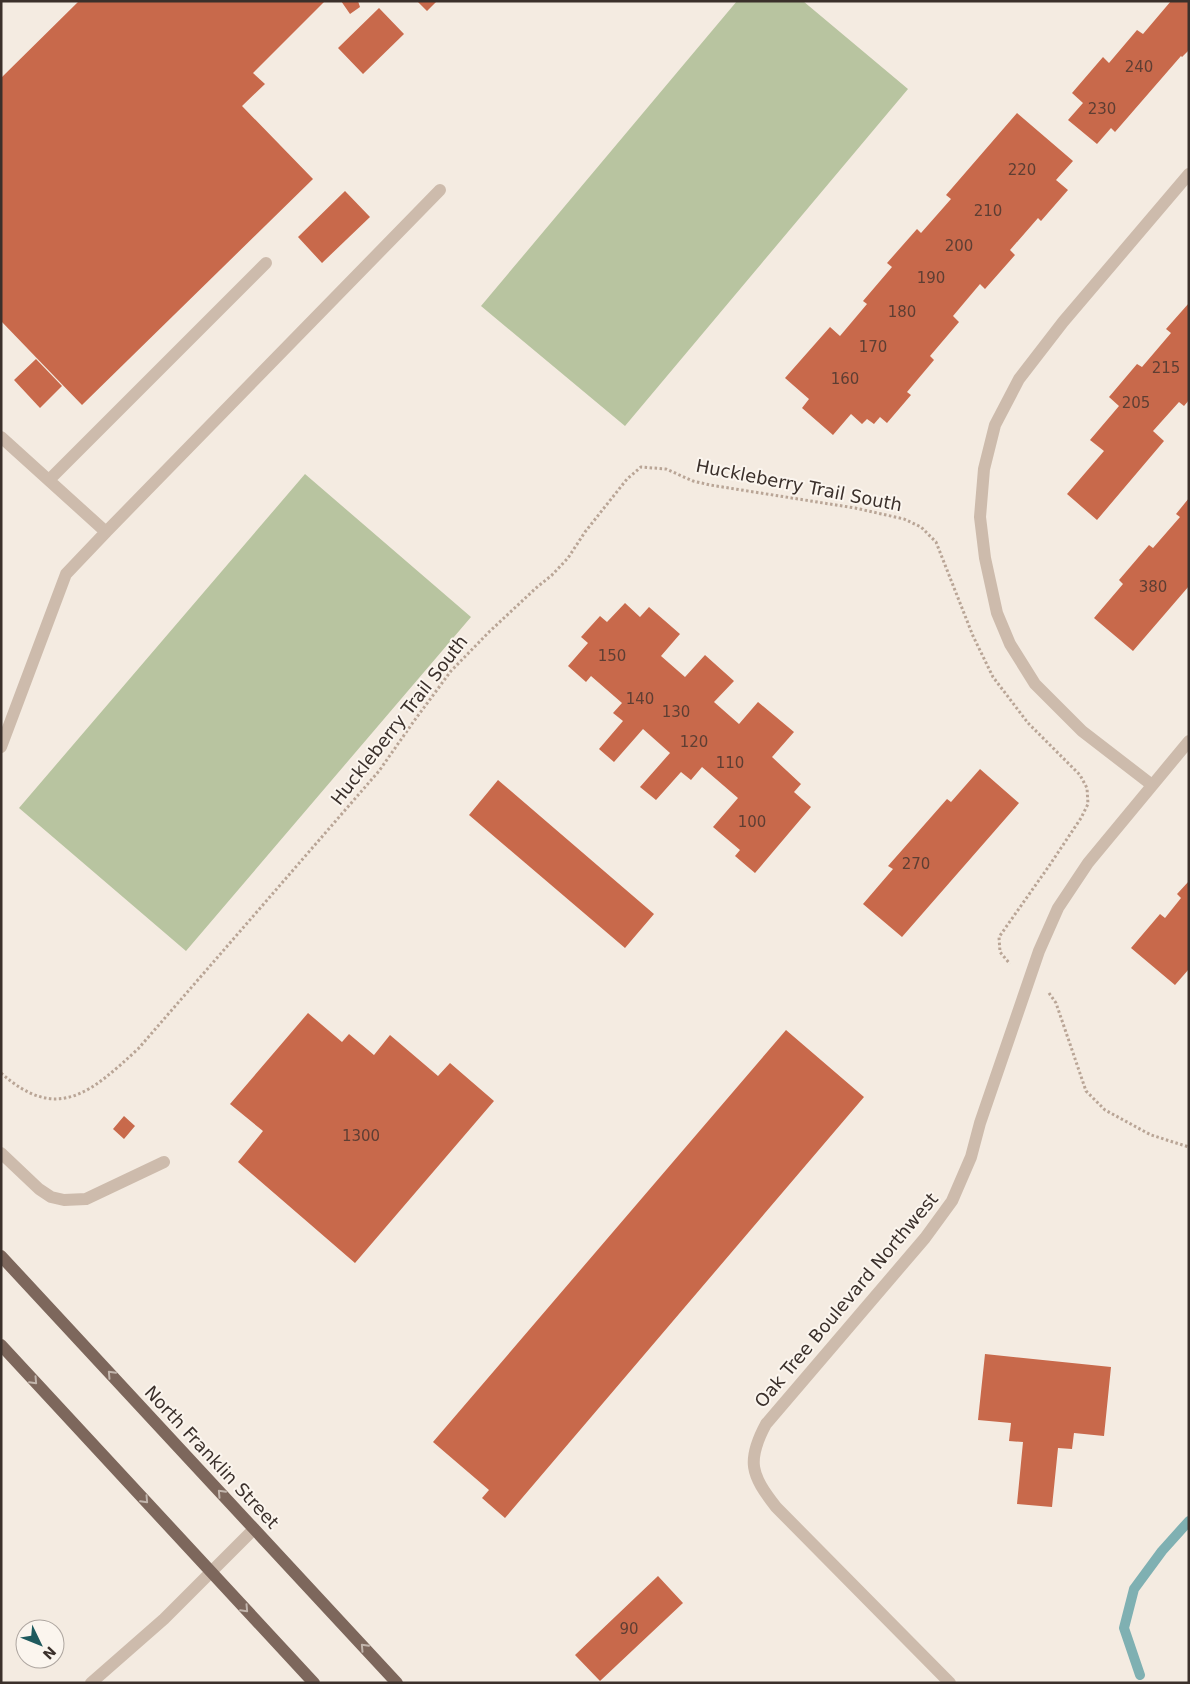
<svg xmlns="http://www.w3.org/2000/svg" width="1190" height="1684" font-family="'DejaVu Sans',sans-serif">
<rect width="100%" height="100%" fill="#f4ebe1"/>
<path fill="#b8c4a0" d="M737,1H803L908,89L625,426L481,306Z
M305,474L471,617L186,951L19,808Z"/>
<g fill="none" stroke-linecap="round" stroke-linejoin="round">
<path stroke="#7fb0b2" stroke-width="10" d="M1140,1675L1124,1628L1134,1589L1162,1551L1189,1521"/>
</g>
<path fill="#c8694b" d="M79,1H325L253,73L265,84L242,106L313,179L82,405L1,321V78Z
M341,1H358L360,7L350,14Z
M417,1H437L427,11Z
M1171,1H1189V50L1182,57L1181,56L1115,132L1111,128L1097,144L1068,120L1083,103L1072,93L1103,57L1109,63L1137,30L1143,34Z
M379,8L404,34L363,74L338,48Z
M1017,113L1073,161L1056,180L1068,190L1041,221L1038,218L1010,250L1015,255L985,289L980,284L953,316L959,322L930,356L934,360L907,392L911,395L887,423L880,417L874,424L867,419L862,424L851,414L833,435L802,408L809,399L785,378L830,327L840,336L867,304L863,301L892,267L887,263L917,229L921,233L951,199L946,195Z
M345,191L370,217L322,263L298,237Z
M1189,303V400L1184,406L1179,402L1153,431L1164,441L1097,520L1067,494L1104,451L1090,440L1119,406L1109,397L1137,364L1142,367L1171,333L1166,329Z
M36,359L62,386L40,408L14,380Z
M1189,498V586L1133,651L1094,618L1123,584L1119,580L1149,545L1153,548L1180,517L1176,514Z
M625,603L640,617L649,607L680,634L661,656L685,677L705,655L734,681L714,702L739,724L758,702L794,732L772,757L801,784L794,792L811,807L755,873L735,856L740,850L713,827L738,798L702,767L691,780L681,772L656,800L640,787L670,753L643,729L614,762L599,749L623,721L613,713L622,703L591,676L586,682L568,666L588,643L581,637L600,616L607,622Z
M980,769L1019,803L902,937L863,904L893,869L888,866L947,799L951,802Z
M498,780L654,914L625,948L469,815Z
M1189,881V969L1175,985L1131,948L1160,914L1165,918L1181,898L1177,894Z
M308,1013L342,1042L349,1034L374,1055L390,1035L438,1076L450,1063L494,1101L355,1263L238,1162L263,1131L230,1104Z
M786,1030L864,1097L505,1518L482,1498L489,1490L433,1442Z
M124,1116L135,1126L124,1139L113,1129Z
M985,1354L1111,1367L1104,1436L1074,1433L1072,1449L1058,1448L1052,1507L1017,1504L1023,1442L1009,1441L1011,1423L978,1420Z
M658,1576L683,1603L600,1681L575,1655Z"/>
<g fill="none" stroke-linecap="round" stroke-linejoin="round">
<path stroke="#b9a596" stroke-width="3" stroke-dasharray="2.5 2.5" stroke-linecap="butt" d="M1049,993L1056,1003L1086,1091L1105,1110L1151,1135L1189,1147
M1,1073C58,1124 92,1091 138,1049L379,771L414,721L451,671L489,632L536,588L552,575L568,558L585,532L627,479L641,467L666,469L693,481L710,485L855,508L904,519L921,527L936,542L973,636L993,677L1028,723L1080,775L1087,788L1088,804L1081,818L1049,866L999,937L1000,952L1010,964"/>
<path stroke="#cdbbac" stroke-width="12" d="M1,437L106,532L66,574L1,747
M49,480L266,263
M106,532L440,190
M1,1153L39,1189L51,1197L64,1200L86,1199L164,1162"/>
<path stroke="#cdbbac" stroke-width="12" d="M1152,785L1082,731L1035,684L1010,644L997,613L985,558L980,517L984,469L995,425L1019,379L1063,322L1189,174
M91,1683L164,1619L254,1529
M950,1683L776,1507C751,1475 746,1461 766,1424L925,1238L952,1201L971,1157L980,1123L1039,951L1058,908L1088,863L1189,741"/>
<path stroke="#7d675c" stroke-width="12" d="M1,1256L397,1683
M1,1345L314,1683"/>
</g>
<defs><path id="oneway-chevron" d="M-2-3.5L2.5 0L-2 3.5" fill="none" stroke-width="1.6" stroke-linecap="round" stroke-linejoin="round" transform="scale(1.25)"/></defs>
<g stroke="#c2b5ac">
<use href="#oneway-chevron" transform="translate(111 1374) rotate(-133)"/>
<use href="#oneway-chevron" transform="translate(34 1381) rotate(47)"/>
<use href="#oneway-chevron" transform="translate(221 1493) rotate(-133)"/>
<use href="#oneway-chevron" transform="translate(145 1500) rotate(47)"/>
<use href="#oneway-chevron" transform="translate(245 1609) rotate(47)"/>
<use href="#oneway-chevron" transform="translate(364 1647) rotate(-133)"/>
</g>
<g text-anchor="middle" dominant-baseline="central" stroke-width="4" stroke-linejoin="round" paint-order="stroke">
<g font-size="15" fill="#5e3e33">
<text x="1139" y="67">240</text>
<text x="1102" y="109">230</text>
<text x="1022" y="170">220</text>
<text x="988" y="211">210</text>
<text x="959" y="246">200</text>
<text x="931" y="278">190</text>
<text x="902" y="312">180</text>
<text x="873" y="347">170</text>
<text x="1166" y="368">215</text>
<text x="845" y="379">160</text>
<text x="1136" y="403">205</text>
<text x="1153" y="587">380</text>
<text x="612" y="656">150</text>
<text x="640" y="699">140</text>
<text x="676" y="712">130</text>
<text x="694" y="742">120</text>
<text x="730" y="763">110</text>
<text x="752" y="822">100</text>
<text x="916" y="864">270</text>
<text x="361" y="1136">1300</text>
<text x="629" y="1629">90</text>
</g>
<g font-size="18" fill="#3b302b" stroke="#fbf5ee">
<text transform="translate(799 485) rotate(11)">Huckleberry Trail South</text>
<text transform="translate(399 720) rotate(-52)">Huckleberry Trail South</text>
<text transform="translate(846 1300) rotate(-50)">Oak Tree Boulevard Northwest</text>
<text transform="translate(212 1457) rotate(47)">North Franklin Street</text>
</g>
</g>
<rect width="1190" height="1684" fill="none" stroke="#3b302b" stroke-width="5"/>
<g transform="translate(40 1644) rotate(133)"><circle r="24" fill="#fbf5ee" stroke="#aea6a0"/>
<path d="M0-4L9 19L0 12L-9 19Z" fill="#1f5a5e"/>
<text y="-8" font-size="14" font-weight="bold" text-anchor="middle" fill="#3b302b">N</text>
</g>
</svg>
